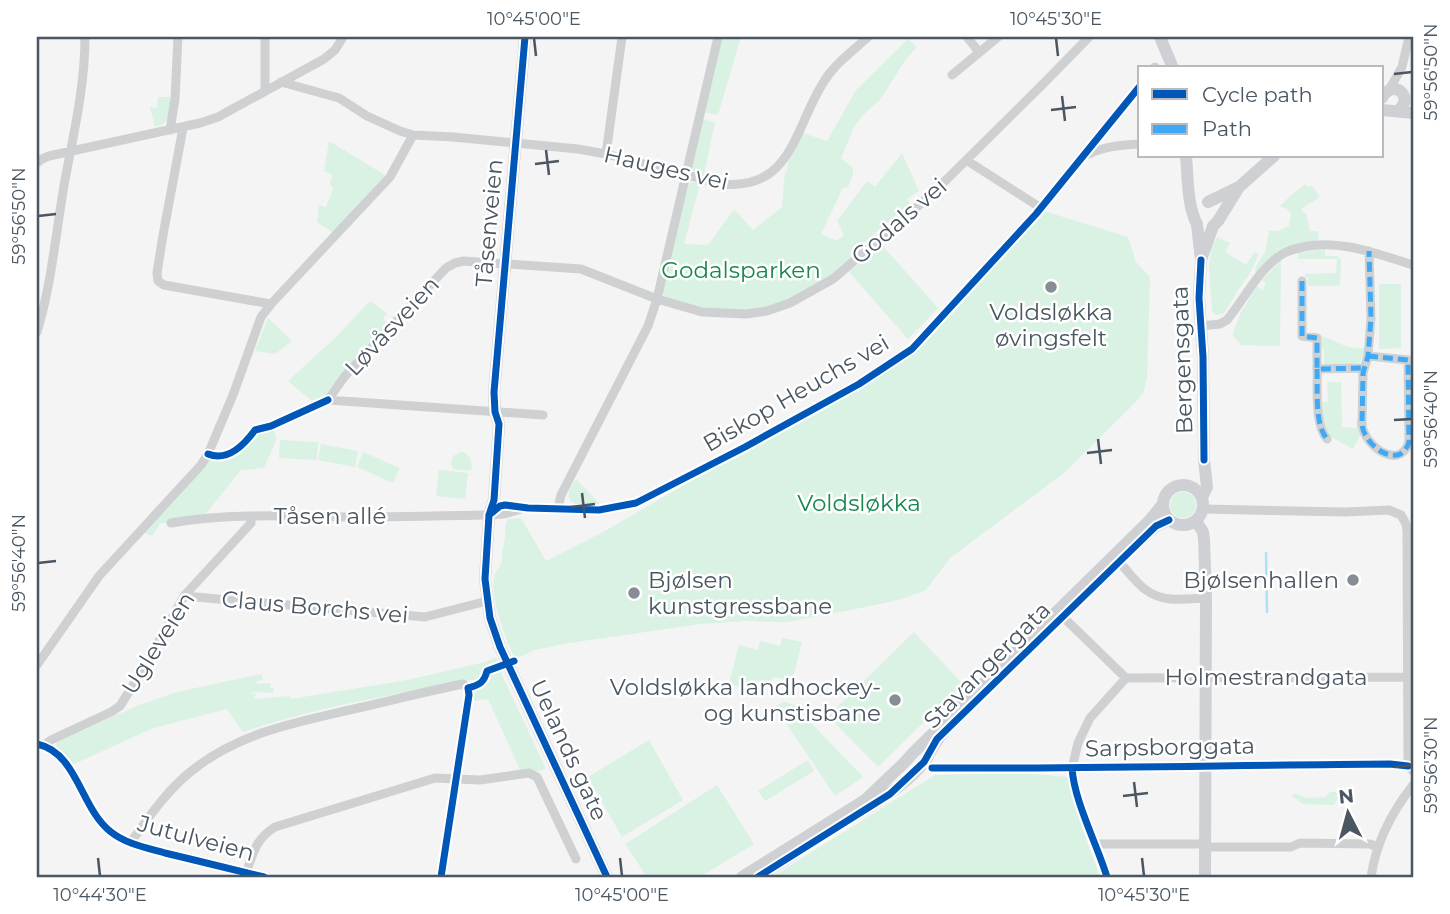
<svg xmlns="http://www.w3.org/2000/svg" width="1450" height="914" font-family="Montserrat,sans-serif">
<rect width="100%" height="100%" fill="#f4f4f4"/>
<path fill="#d9f2e3" d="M722,37H741L718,115L702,112Z
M908,39L917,47L906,59L880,100L865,113L854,127L841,158L853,168V175L848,187L843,188L821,234L837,241L844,235L837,221L867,181L875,187L902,153L919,191L907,199L910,203L850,255L852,258C839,268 826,279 813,288C783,307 743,314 708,310C694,308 680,302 666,299L662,292L688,185L692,182L700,184L684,244L708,245L734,209L753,230L782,207L785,171H787L788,163L803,133L827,141L856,90Z
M158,97H171C169,112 171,124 155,127L150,107L157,108Z
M702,119L715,122L704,175L694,173L691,168Z
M329,141L385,175L333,233L317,222L319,205L326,207L333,189L330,184L332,175L324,171Z
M1306,184L1308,187L1311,185L1320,197L1301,209L1304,213H1306L1310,231H1318L1319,240C1283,246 1280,246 1255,273L1256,266L1265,252L1269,231H1278L1289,226L1291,214L1287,209L1280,206L1291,195Z
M1044,211L1128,237L1136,262L1150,277L1147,378L1143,393L1135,403L1064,473L950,558L926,590L902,599L871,606L787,622L746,621L701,624L569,643L535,650L515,659C506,640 490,598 494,577C495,572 500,567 502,562C501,549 507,538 505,524L507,523V519L521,518L546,561L605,531L850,389L912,348Z
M1217,237L1230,243L1225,252L1246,265L1254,252L1259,254C1254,263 1251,275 1244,281L1224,313L1216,315L1212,312C1212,287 1203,261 1217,237Z
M881,244L938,308L908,339L849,272Z
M1325,249V256H1337L1341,260L1340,285L1338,286H1308V277H1305V274L1336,273L1337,259H1298V253Z
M1281,260L1280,346L1241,345L1233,336V332L1241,312L1257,286L1262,290L1266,284L1262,280Z
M1379,284H1401V348L1379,349Z
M370,301L387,313L383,319L389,324L325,399L312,401L288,381L336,337Z
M268,318L292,341L275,354L255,351Z
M1322,336C1340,342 1344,349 1365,348C1364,355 1363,359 1358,364L1324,365V350L1322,349Z
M1327,382H1341L1342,427L1356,428L1357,420H1359L1360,436L1353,449L1322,432V402H1328Z
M274,428L276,440L264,468L241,470L200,521L161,523L152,536L143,532L179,496L210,458L224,461L233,455L257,432Z
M280,440L318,442L317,460L279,458Z
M321,444L358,451L355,467L318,460Z
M363,452L400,468L393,483L357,467Z
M461,452L466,453L471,460L472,469L469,471L453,469L451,464L453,456Z
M439,470L468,473L465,499L436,496Z
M577,480L596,500L599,504C579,507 559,506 574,481Z
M1170 505a13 13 0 1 1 26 0a13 13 0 1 1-26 0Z
M914,632L963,684L878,767L828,716Z
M782,638L802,642L792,681L773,677L771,685L751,680L749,689L729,684L739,645L758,650L760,641L780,646Z
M496,657L503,677L546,769L522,774L488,699L472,701V680C395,694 316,707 243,732L227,709L153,728L72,765L64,753L55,746L57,742L139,705L177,692L261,674L263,679L256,682L257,684L270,683L271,688H274L273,693L252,692V693L258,694L254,696L255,699L289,696L291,699L407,680L485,662Z
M784,701L795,706L863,777L835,796L775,707Z
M649,740L683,800L622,837L588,777Z
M808,760L814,771L765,801L758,791Z
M1020,773L1068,777L1072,782L1080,822L1100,877H772L935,775Z
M717,785L754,844L700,877H647L625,844Z
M1330,792H1336L1340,796L1333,805L1303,804L1292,796L1294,793L1306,798L1325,797Z"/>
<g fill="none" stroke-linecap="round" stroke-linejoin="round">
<path stroke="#aee2f0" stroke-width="2.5" d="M1266,553L1267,612"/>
<path stroke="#ced0d2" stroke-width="9" d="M265,37V90
M967,37L979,52
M1154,68L1155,67
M952,75L998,37
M281,82L339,98L367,116L400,131L413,135L453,137L578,149L606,154L721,184C792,191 794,129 823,83C834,64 852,52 868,37
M1389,90L1402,67L1409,37
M183,128L163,235L157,273L158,281L164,285L271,304
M170,130L175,99L178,37
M606,154L622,37
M1089,154C1105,146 1122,145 1140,144
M966,160L1041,208
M37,163L42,159L49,156L200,123L218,117L324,59L335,50L343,37
M1302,281V336L1317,338V369L1364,368
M1201,326L1220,324L1227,320C1243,301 1257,272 1278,257C1285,251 1294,249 1303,247C1341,239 1377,254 1413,265
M37,332C52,283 56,230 65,180C74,132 85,85 85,37
M1368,356L1408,360L1409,442C1400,471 1365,447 1362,425L1363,373L1368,356L1371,318L1369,251
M1317,369C1318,388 1314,424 1327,439
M328,400L345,376L446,268L455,263L464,261L581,269L657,299L702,312L746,314L767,311L790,303L833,279L932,194L1043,84L1089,37
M328,400L543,415
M558,508L561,495L648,326L657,299L718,37
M1203,509L1345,512L1389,510L1401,515L1406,524L1407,531L1408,766L1413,771
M491,513L500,506L505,505L528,508L599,510L636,503L745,447L859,384L912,349L1036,214L1140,86
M171,523C230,513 289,516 349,517C396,517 442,516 489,515L504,514L525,508
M1119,562C1128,571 1136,583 1146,590C1163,603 1186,599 1206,598
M184,596L425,617L487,601
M1062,616L1126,678L1407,677
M37,665L99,576L201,465L208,454L233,395L261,317L271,304L390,177L413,135
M37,744C78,753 80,808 111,832C126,844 147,848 165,853C198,861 232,869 264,877
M44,746L51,740L111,712L120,706L148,661L184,596L251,523V517
M932,768C1085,769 1237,765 1390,764L1408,766
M1072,768L1078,743L1090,718L1126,678
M131,842C150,815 170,786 198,766C245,731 302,721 358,708C393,700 428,691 463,684L469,689V695L441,877
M1096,844H1205
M1205,847H1291L1300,843L1370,844L1377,847
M245,877C252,856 255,839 275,827L435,778L480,780L529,773L537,777L576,859
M1371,877C1376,842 1391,813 1413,785"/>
<path stroke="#ced0d4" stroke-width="12" d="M525,37L494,392L495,412L499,424L494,500L489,515L485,579L490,618L500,647L607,877
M1160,37L1173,68
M1382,98C1392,78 1416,96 1398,111
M1382,110L1413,113
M1186,156C1188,176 1187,206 1197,224L1201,260L1199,298L1203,357L1204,460L1207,487L1202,497
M1208,202L1239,187L1274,156
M1202,257L1213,226L1218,221L1239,187
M1163 505a20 20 0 1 1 40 0a20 20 0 1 1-40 0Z
M1196,521L1203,532L1204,539L1206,598L1205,877
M1139,542L1156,526L1169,520
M859,813C881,800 909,782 925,761C931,751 935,741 943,733
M742,877L865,800L903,764L913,753L1149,521L1163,504
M758,877L796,853"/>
<path stroke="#3fa9f5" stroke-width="5" stroke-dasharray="10 5" stroke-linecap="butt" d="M1302,281V336L1317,338V369L1364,368
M1368,356L1408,360L1409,442C1400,471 1365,447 1362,425L1363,373L1368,356L1371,318L1369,251
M1317,369C1318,388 1314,424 1327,439"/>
<defs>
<path id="cycleway" d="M525,37L494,392L495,412L499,424L494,500L489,515L485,579L490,618L500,647L607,877
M1201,260L1199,298L1203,357L1204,460
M208,454C228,462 244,445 255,430L271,426L328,400
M489,515L500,506L505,505L528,508L599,510L636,503L745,447L859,384L912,349L1036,214L1140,86
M37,744C78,753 80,808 111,832C126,844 147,848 165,853C198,861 232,869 264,877
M932,768C1085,769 1237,765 1390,764L1408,766
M1072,768C1074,801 1097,844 1107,877
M441,877L469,695L468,688C479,685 484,683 487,671L514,661
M758,877L890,794L924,762L937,739L1156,526L1169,520"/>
</defs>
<use href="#cycleway" stroke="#fff" stroke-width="11"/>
<use href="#cycleway" stroke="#0057b8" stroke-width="7"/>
</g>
<path fill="none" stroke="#4a5661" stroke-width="2.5" d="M534,38L536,56M1056,38L1058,56M1394,74L1412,72M1062,96L1065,121M1051,110L1076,107M546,150L549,175M535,164L559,161M38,216L56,214M1394,420L1412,419M1098,439L1101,464M1087,453L1112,450M582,493L585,518M571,507L595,504M38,563L56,561M1394,767L1412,765M1134,782L1137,807M1123,796L1148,793M98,858L100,876M620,858L622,876M1142,858L1144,876"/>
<g fill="#868d94" stroke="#fff" stroke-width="2.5">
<circle cx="1051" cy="287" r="7"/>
<circle cx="1353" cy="580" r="7"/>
<circle cx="634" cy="593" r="7"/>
<circle cx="895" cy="700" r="7"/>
</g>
<g text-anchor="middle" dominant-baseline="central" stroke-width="5" stroke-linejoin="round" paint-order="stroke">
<g font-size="23" fill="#4a5661" stroke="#fff">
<text transform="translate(666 168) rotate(13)">Hauges vei</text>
<text transform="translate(899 221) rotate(-41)">Godals vei</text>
<text transform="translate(489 223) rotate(-85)">Tåsenveien</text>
<text transform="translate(392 326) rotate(-47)">Løvåsveien</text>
<text transform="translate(1182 360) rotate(-92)">Bergensgata</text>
<text transform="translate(796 393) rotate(-30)">Biskop Heuchs vei</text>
<text x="330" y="516">Tåsen allé</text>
<text transform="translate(315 607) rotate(5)">Claus Borchs vei</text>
<text transform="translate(158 643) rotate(-58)">Ugleveien</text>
<text transform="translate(987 665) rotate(-45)">Stavangergata</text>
<text x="1266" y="677">Holmestrandgata</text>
<text transform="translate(1170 747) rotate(-1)">Sarpsborggata</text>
<text transform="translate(569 750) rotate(65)">Uelands gate</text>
<text transform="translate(196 838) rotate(15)">Jutulveien</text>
</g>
<g font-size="23" fill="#17864f" stroke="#fff">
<text x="741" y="270">Godalsparken</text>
<text x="859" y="503">Voldsløkka</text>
</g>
<g font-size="23" fill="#4a5661" stroke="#fff" text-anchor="end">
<text x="1051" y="312" text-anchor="middle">Voldsløkka<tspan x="1051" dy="26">øvingsfelt</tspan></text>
<text x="648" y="580" text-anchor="start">Bjølsen<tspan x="648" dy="26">kunstgressbane</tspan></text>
<text x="1339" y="580">Bjølsenhallen</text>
<text x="881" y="687">Voldsløkka landhockey-<tspan x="881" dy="26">og kunstisbane</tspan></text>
</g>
</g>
<rect width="1450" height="914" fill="none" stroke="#ffffff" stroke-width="77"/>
<rect x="1138" y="66" width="245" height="91" fill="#ffffff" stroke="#b7bbc0" stroke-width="2"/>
<rect x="1152" y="89" width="35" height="10" fill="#0057b8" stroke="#b7bbc0" stroke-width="2"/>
<text x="1202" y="102" font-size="21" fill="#4a5661">Cycle path</text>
<rect x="1152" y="124" width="35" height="10" fill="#3fa9f5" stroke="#b7bbc0" stroke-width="2"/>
<text x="1202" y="136" font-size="21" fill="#4a5661">Path</text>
<g transform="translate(1348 813) rotate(354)" stroke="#ffffff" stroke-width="5" paint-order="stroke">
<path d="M0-5L12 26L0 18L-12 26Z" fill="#4a5661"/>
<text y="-10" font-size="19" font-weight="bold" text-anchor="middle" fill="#4a5661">N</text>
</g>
<rect x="38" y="38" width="1374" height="838" fill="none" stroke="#4a5661" stroke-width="2.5"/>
<g font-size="18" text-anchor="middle" fill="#4a5661">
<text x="534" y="25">10°45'00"E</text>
<text x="1056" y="25">10°45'30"E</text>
<text transform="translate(1431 72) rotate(-90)" y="6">59°56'50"N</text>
<text transform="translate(19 216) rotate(-90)" y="6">59°56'50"N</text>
<text transform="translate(1431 419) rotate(-90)" y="6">59°56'40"N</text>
<text transform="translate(19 563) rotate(-90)" y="6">59°56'40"N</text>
<text transform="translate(1431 765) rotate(-90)" y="6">59°56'30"N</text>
<text x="100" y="901">10°44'30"E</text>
<text x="622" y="901">10°45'00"E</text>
<text x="1144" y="901">10°45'30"E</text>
</g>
</svg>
